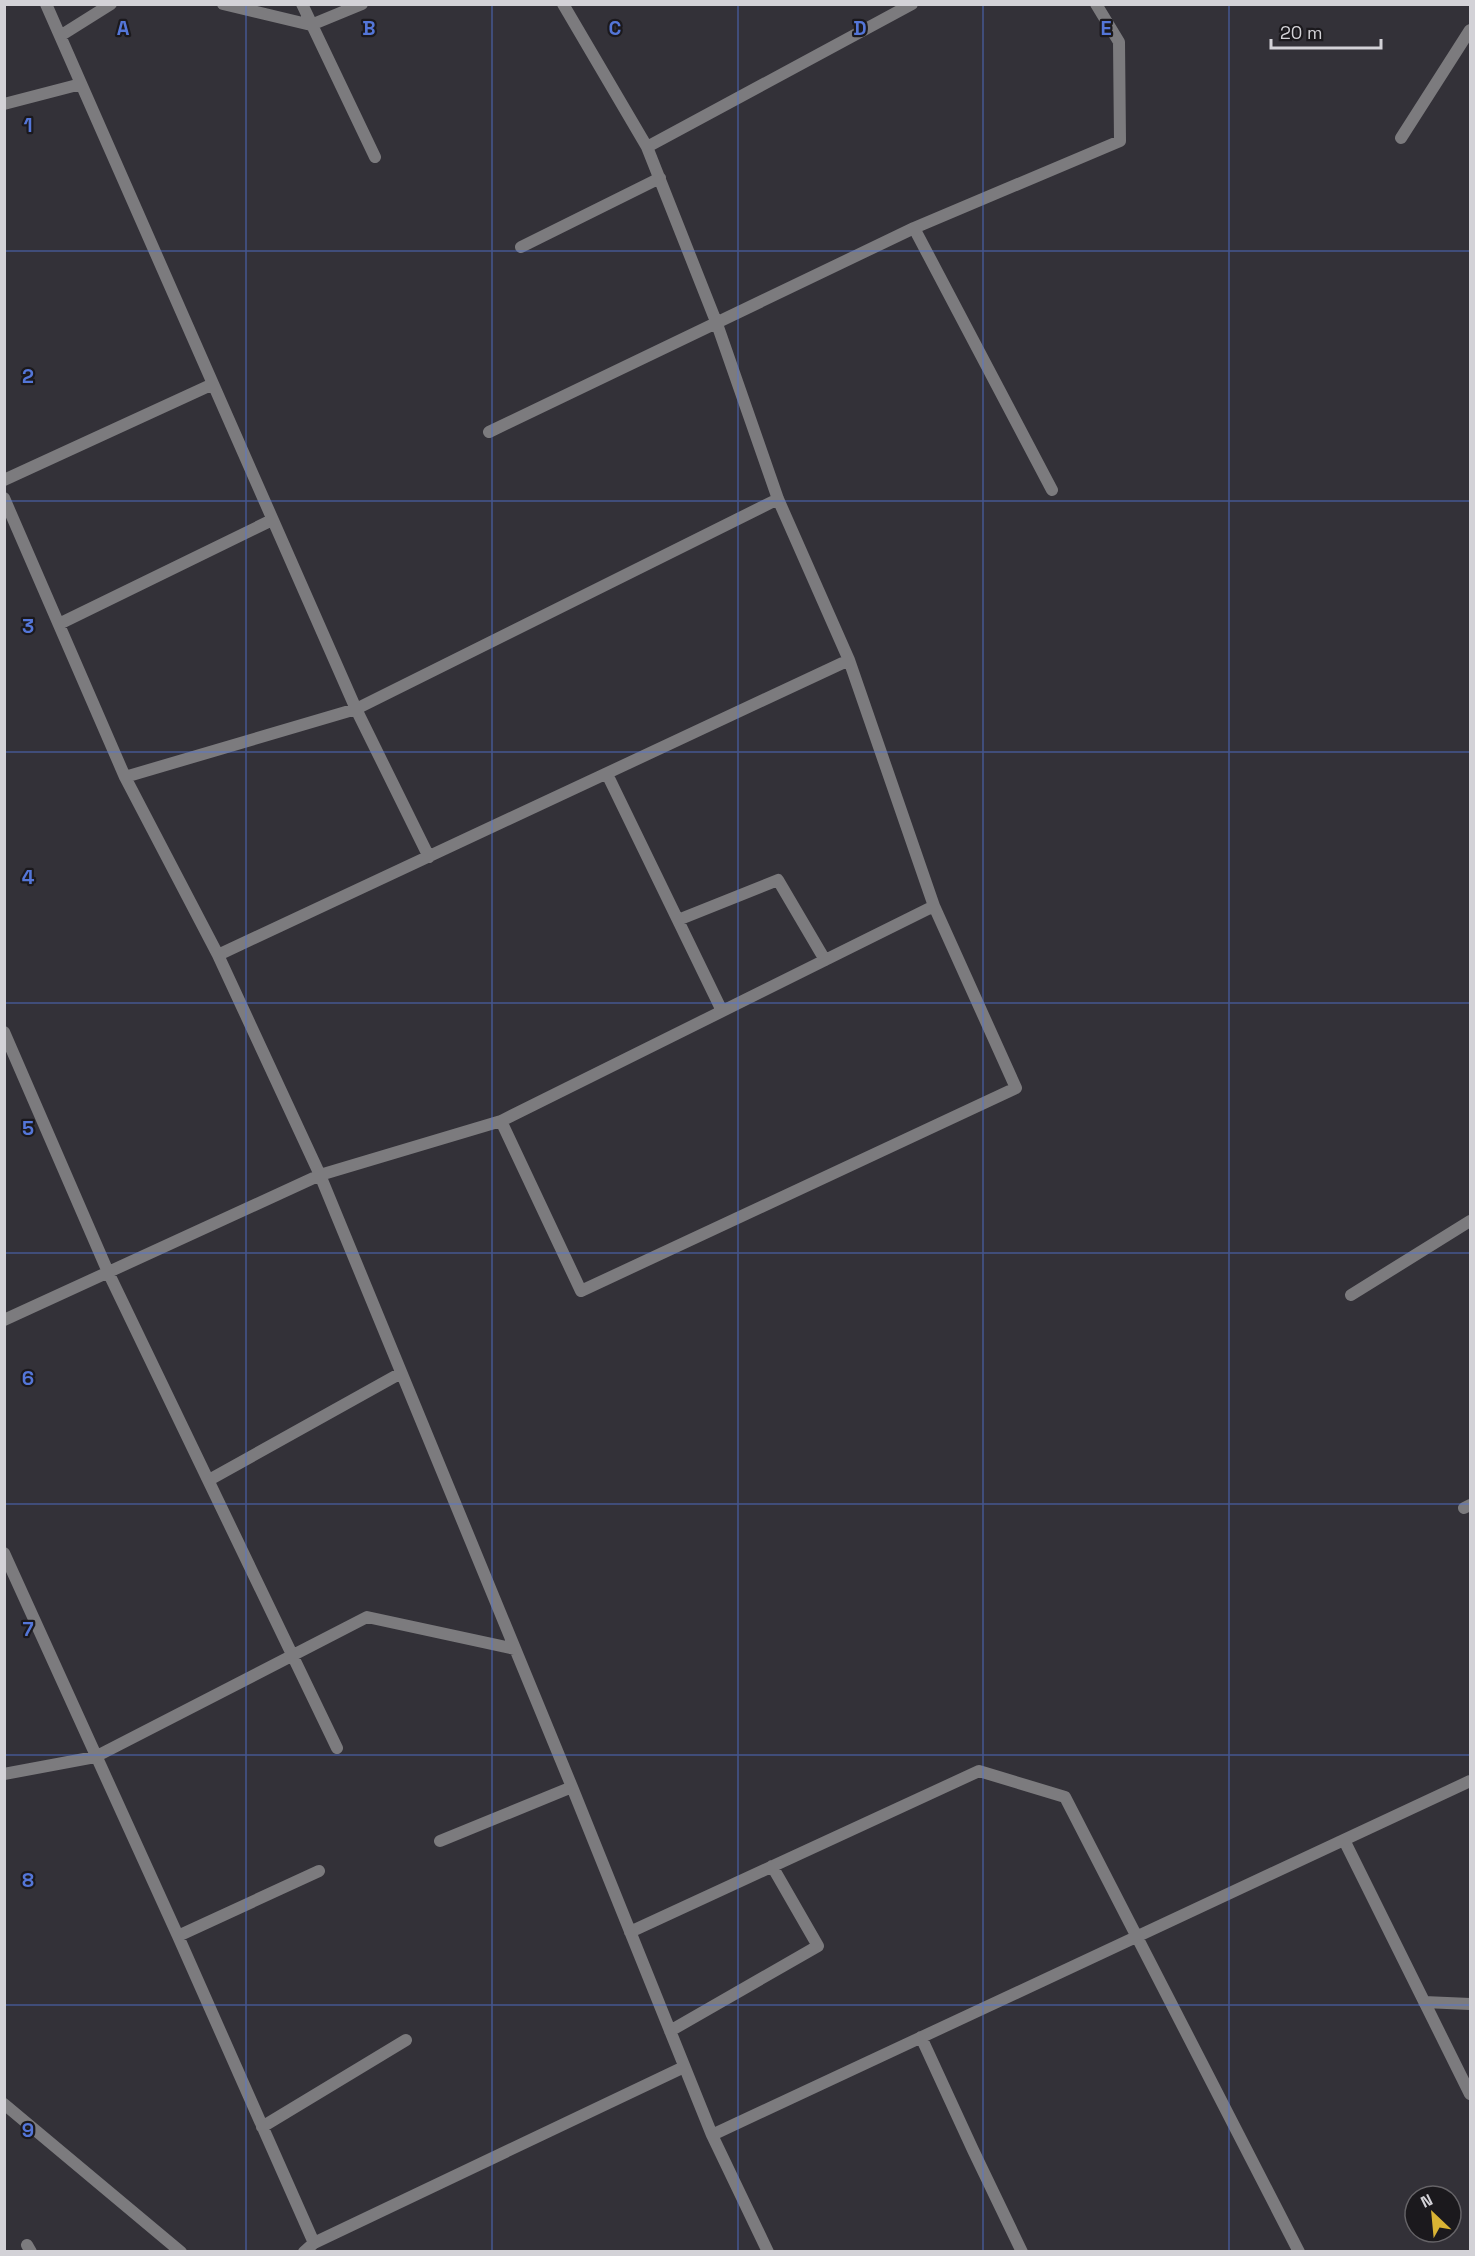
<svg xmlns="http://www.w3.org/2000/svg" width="1475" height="2256" font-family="'Space Grotesk',sans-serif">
<rect width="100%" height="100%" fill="#333138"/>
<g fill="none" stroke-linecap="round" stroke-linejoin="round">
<path stroke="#7c7b7e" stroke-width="12" d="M46,4L356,709L429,857
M223,4L311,25L362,4
M302,4L375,157
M60,36L111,4
M4,104L81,84
M1401,138L1470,30
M647,147L912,4
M914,228L1052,490
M521,247L660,178
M489,432L914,228L1120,141L1119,42L1096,4
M4,480L213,384
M4,498L125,777L218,955L320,1175L4,1320
M59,624L272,520
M607,774L722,1011
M125,777L356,709L778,499
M678,920L778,880L825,960
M218,955L849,660
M4,1032L108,1272L337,1748
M501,1121L581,1291L1016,1088L934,906L849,660L778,499L717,324L647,147L563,4
M1351,1295L1470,1221
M209,1480L401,1373
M1464,1508L1470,1505
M4,1553L178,1936L314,2243
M4,1774L95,1757L367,1617L515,1649
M1344,1840L1470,2094
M440,1841L572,1787
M630,1932L979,1771L1065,1797L1299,2252
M178,1936L319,1871
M1424,2002L1470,2004
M670,2031L818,1946L772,1866
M921,2037L973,2150L1022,2252
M4,2104L181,2252
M262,2127L406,2040
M712,2135L1470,1781
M27,2245L31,2252
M304,2252L314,2243L684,2067
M768,2252L712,2135L572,1787L320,1175L501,1121L934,906"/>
</g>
<path fill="none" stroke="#5476d8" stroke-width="1.5" stroke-opacity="0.55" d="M246,4V2252M492,4V2252M738,4V2252M983,4V2252M1229,4V2252M4,251H1470M4,501H1470M4,752H1470M4,1003H1470M4,1253H1470M4,1504H1470M4,1755H1470M4,2005H1470"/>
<g font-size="20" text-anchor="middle" font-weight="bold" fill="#5476d8" stroke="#1b191d" stroke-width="4.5" stroke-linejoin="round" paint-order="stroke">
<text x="123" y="35">A</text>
<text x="369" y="35">B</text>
<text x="615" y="35">C</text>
<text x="860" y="35">D</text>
<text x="1106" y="35">E</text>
<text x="28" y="132">1</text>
<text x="28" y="383">2</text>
<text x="28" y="633">3</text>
<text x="28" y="884">4</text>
<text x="28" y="1135">5</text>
<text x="28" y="1385">6</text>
<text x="28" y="1636">7</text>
<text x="28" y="1887">8</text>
<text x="28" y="2137">9</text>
</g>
<rect width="1475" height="2256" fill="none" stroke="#d3d2d7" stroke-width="12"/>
<g transform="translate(1433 2214) rotate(334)"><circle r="28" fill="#1b191d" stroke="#656367" stroke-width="1.5"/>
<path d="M0-4.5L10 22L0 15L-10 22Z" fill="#d9b334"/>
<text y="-9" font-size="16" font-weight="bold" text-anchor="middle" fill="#d3d2d7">N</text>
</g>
<path d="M1271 39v9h110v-9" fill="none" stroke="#d3d2d7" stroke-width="3"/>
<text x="1280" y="39" font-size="18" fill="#d3d2d7" stroke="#1b191d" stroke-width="4.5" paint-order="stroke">20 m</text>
</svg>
